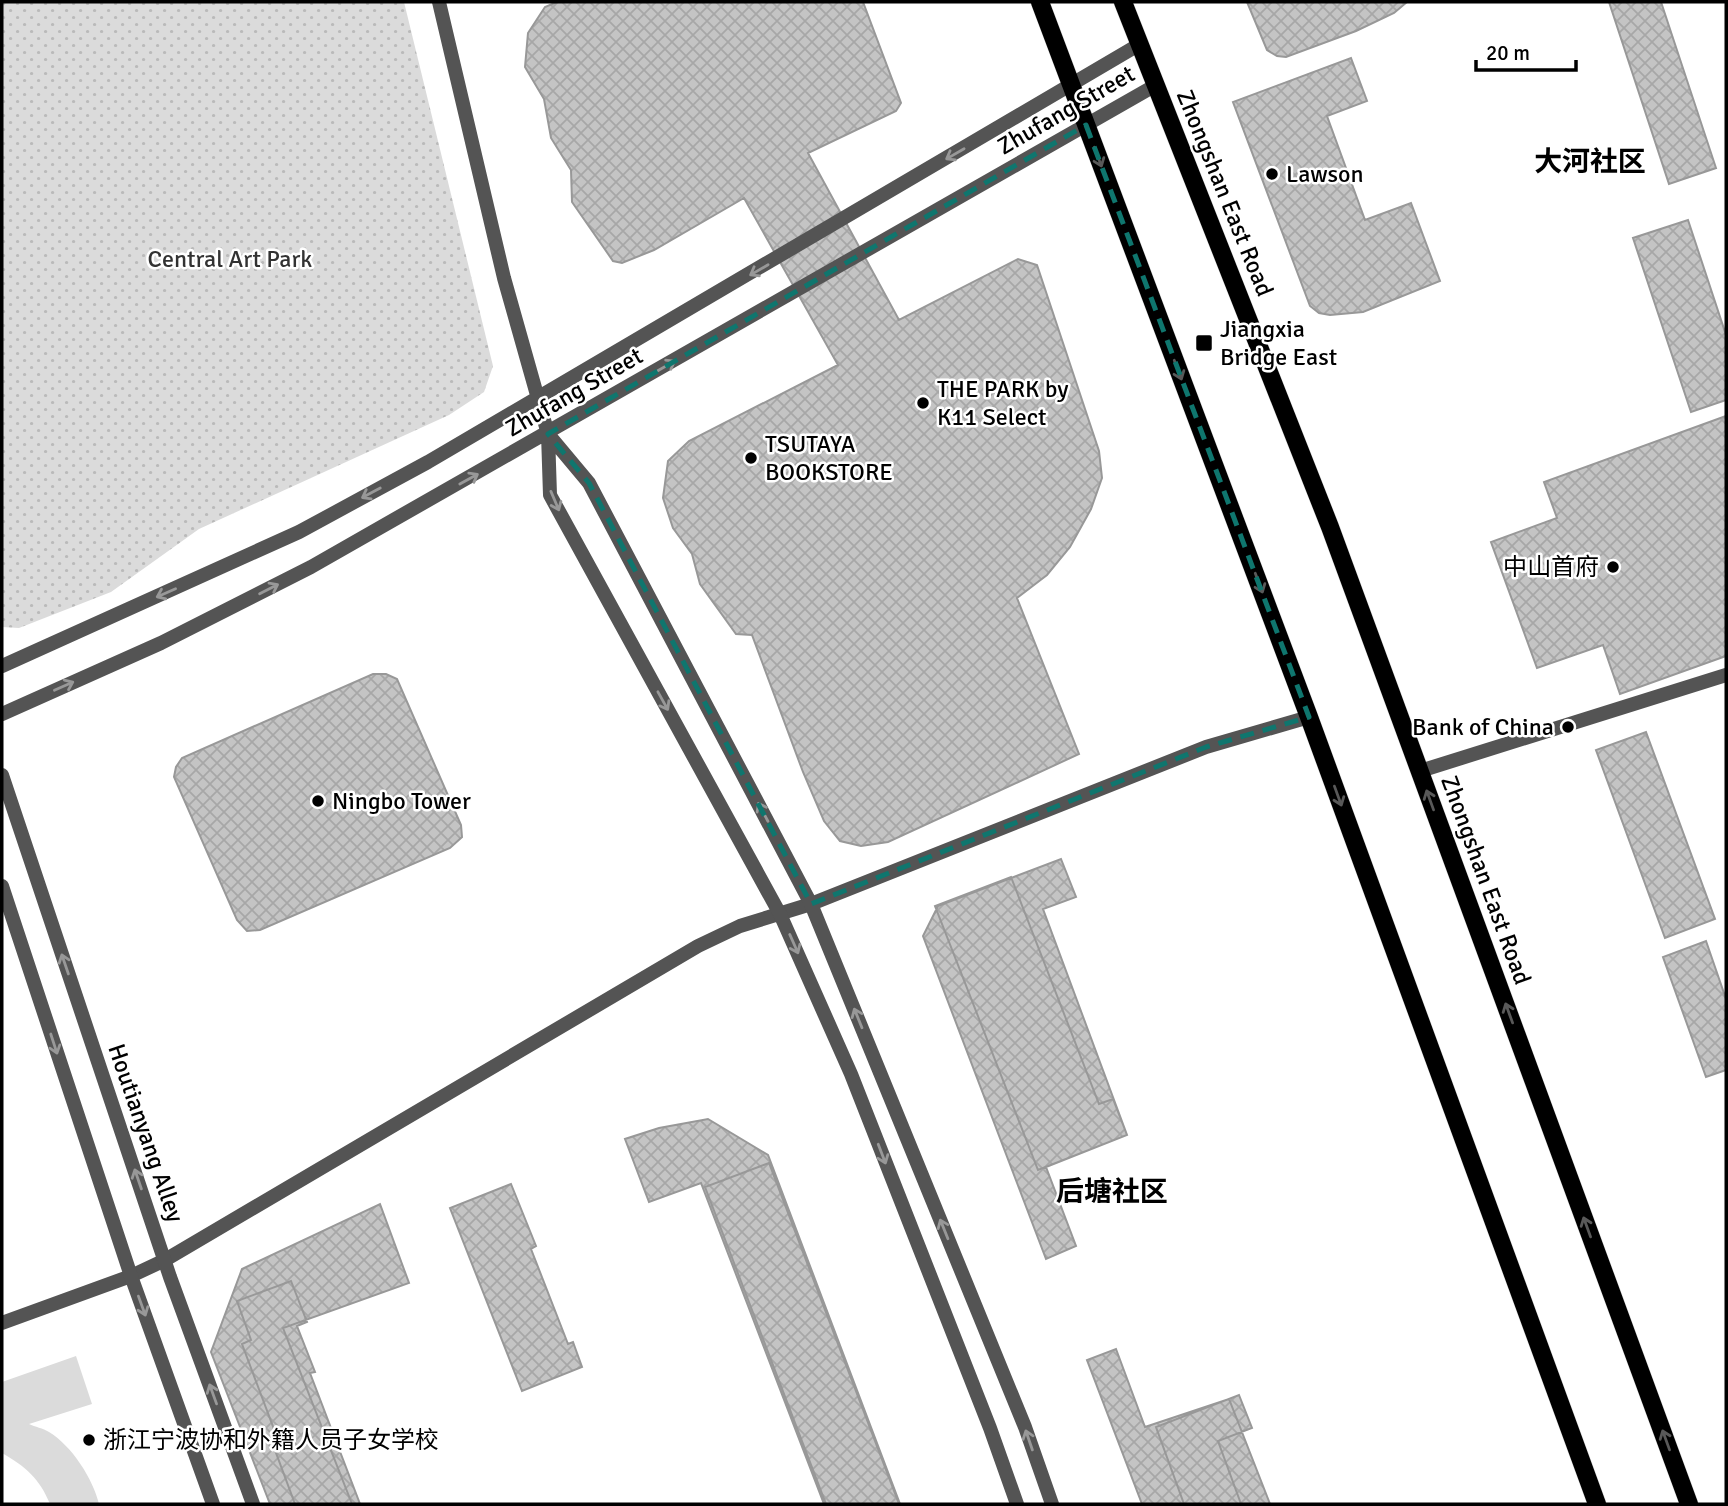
<svg xmlns="http://www.w3.org/2000/svg" width="1728" height="1506" font-family="Signika,'Noto Sans SC',sans-serif">
<defs>
<pattern id="park-dots" width="8" height="8" patternUnits="userSpaceOnUse" patternTransform="scale(1.75)"><rect width="8" height="8" fill="#dbdbdb"/><path d="M2 2h.1M6 6h.1" fill="none" stroke="#bababa" stroke-width="1.8" stroke-linecap="round"/></pattern>
<pattern id="building-cross-hatch" width="8" height="8" patternUnits="userSpaceOnUse" patternTransform="scale(1.75)"><rect width="8" height="8" fill="#c4c4c4"/><path d="M0 0l8 8M0 8l8-8" fill="none" stroke="#a7a7a7"/></pattern>
</defs>
<rect width="100%" height="100%" fill="#fff"/>
<path fill="#dbdbdb" d="M76,1356L92,1404L29,1424C35,1427 43,1428 49,1432C72,1446 93,1479 99,1504H50C40,1479 25,1466 2,1453V1382Z"/>
<path fill="url(#park-dots)" d="M2,2H404L493,366L484,392L449,415L199,529L111,592L19,628L2,627Z"/>
<path fill="url(#building-cross-hatch)" stroke="#989898" stroke-width="2" d="M557,2H863L901,103L896,111L808,153L899,320L1018,259L1037,265L1099,451L1102,478L1091,509L1070,547L1047,575L1017,598L1079,754L888,842L861,846L840,841L824,821L803,772L752,635L736,634L700,584L692,554L673,528L663,498L668,461L689,441L838,365L744,198L654,250L622,263L613,261L572,202L571,170L551,138L544,99L525,67L528,33L545,7Z
M1247,2H1407L1394,13L1356,31L1286,57L1277,56L1267,50Z
M1609,2H1661L1716,168L1669,184Z
M1351,58L1367,101L1327,116L1365,220L1411,203L1440,281L1363,312L1330,315L1319,313L1310,306L1233,102Z
M1688,220L1726,335V400L1691,412L1633,238Z
M1726,416V656L1620,694L1603,645L1537,668L1491,542L1557,518L1544,482Z
M373,674H386L397,679L461,825L462,837L450,848L260,930L247,931L237,920L174,777L176,767L182,758Z
M1646,732L1715,919L1665,938L1596,750Z
M1061,859L1076,897L1043,909L1127,1135L1046,1167L1076,1246L1046,1259L923,936L938,906Z
M1011,877L1099,1104L1113,1099L1127,1135L1038,1170L935,906Z
M1706,941L1726,999V1070L1706,1077L1663,957Z
M708,1119L768,1155L900,1504H824L701,1183L649,1202L625,1139L659,1128Z
M769,1163L899,1504H826L705,1187Z
M511,1184L536,1246L531,1249L568,1344L573,1342L582,1367L522,1391L450,1208Z
M380,1204L409,1283L283,1328L352,1504H270L211,1352L242,1269Z
M291,1281L307,1322L297,1326L315,1372L310,1373L360,1504H295L272,1442L278,1440L242,1344L251,1340L237,1301Z
M1116,1349L1145,1427L1229,1399L1270,1504H1142L1087,1360Z
M1239,1395L1252,1428L1218,1441L1241,1504H1184L1156,1427Z"/>
<g fill="none" stroke-linecap="round" stroke-linejoin="round">
<defs>
<path id="primary" d="M1040,2L1309,717L1597,1504
M1123,2L1330,527L1689,1504"/>
</defs>
<use href="#primary" stroke="#dbdbdb" stroke-width="19"/>
<path stroke="#545454" stroke-width="14" d="M1420,771L1726,675
M2,1323L131,1276L165,1260L698,946L740,926L811,904L1206,747L1309,717"/>
<path stroke="#545454" stroke-width="14" d="M439,2L504,278L548,434L550,495L780,914L851,1074L990,1428L1017,1504
M548,434L589,483L811,904L1025,1427L1052,1504
M2,666L299,532L428,462L1140,44
M2,714L161,643L311,567L1156,85
M2,775L170,1277L253,1504
M2,886L131,1276L213,1504"/>
<use href="#primary" stroke="#000" stroke-width="18"/>
</g>
<defs><path id="oneway-shaft" d="M-6 0H5M1.5-3L5.5 0L1.5 3" fill="none" stroke-width="1.6" stroke-linecap="round" stroke-linejoin="round" transform="scale(1.75)"/></defs>
<g stroke="#989898">
<use href="#oneway-shaft" transform="translate(955 154) rotate(150)"/>
<use href="#oneway-shaft" transform="translate(759 270) rotate(150)"/>
<use href="#oneway-shaft" transform="translate(666 366) rotate(-30)"/>
<use href="#oneway-shaft" transform="translate(469 479) rotate(-29)"/>
<use href="#oneway-shaft" transform="translate(371 493) rotate(152)"/>
<use href="#oneway-shaft" transform="translate(555 501) rotate(67)"/>
<use href="#oneway-shaft" transform="translate(269 589) rotate(-27)"/>
<use href="#oneway-shaft" transform="translate(166 593) rotate(156)"/>
<use href="#oneway-shaft" transform="translate(64 686) rotate(-24)"/>
<use href="#oneway-shaft" transform="translate(663 701) rotate(61)"/>
<use href="#oneway-shaft" transform="translate(763 812) rotate(-118)"/>
<use href="#oneway-shaft" transform="translate(794 944) rotate(66)"/>
<use href="#oneway-shaft" transform="translate(65 964) rotate(-109)"/>
<use href="#oneway-shaft" transform="translate(858 1018) rotate(-112)"/>
<use href="#oneway-shaft" transform="translate(54 1044) rotate(72)"/>
<use href="#oneway-shaft" transform="translate(882 1154) rotate(69)"/>
<use href="#oneway-shaft" transform="translate(138 1179) rotate(-109)"/>
<use href="#oneway-shaft" transform="translate(944 1229) rotate(-112)"/>
<use href="#oneway-shaft" transform="translate(142 1306) rotate(70)"/>
<use href="#oneway-shaft" transform="translate(213 1394) rotate(-110)"/>
<use href="#oneway-shaft" transform="translate(1029 1440) rotate(-109)"/>
</g>
<g stroke="#595959">
<use href="#oneway-shaft" transform="translate(1098 157) rotate(69)"/>
<use href="#oneway-shaft" transform="translate(1178 370) rotate(69)"/>
<use href="#oneway-shaft" transform="translate(1259 583) rotate(69)"/>
<use href="#oneway-shaft" transform="translate(1338 796) rotate(70)"/>
<use href="#oneway-shaft" transform="translate(1430 800) rotate(-110)"/>
<use href="#oneway-shaft" transform="translate(1509 1013) rotate(-110)"/>
<use href="#oneway-shaft" transform="translate(1587 1227) rotate(-110)"/>
<use href="#oneway-shaft" transform="translate(1666 1440) rotate(-110)"/>
</g>
<path fill="none" stroke="#0f766e" stroke-width="5" stroke-dasharray="14 9" stroke-linejoin="round" d="M1086,125L1309,717L1206,747L811,904L589,483L548,434Z"/>
<g fill="#000" stroke="#fff" stroke-width="2.5">
<circle cx="1272" cy="174" r="7"/>
<rect x="1195" y="334" width="18" height="18" rx="3.5"/>
<circle cx="923" cy="403" r="7"/>
<circle cx="751" cy="458" r="7"/>
<circle cx="1613" cy="567" r="7"/>
<circle cx="1568" cy="727" r="7"/>
<circle cx="318" cy="801" r="7"/>
<circle cx="89" cy="1440" r="7"/>
</g>
<g text-anchor="middle" dominant-baseline="central" stroke-width="5" stroke-linejoin="round" paint-order="stroke">
<g font-size="24" fill="#000" stroke="#fff">
<text transform="translate(1066 110) rotate(-30)">Zhufang Street</text>
<text transform="translate(1225 193) rotate(68)">Zhongshan East Road</text>
<text transform="translate(574 392) rotate(-30)">Zhufang Street</text>
<text transform="translate(1486 880) rotate(70)">Zhongshan East Road</text>
<text transform="translate(146 1133) rotate(71)">Houtianyang Alley</text>
</g>
<g font-size="24" fill="#000" stroke="#fff" text-anchor="start">
<text x="1286" y="174">Lawson</text>
<text x="1220" y="329">Jiangxia<tspan x="1220" dy="28">Bridge East</tspan></text>
<text x="937" y="389">THE PARK by<tspan x="937" dy="28">K11 Select</tspan></text>
<text x="765" y="444">TSUTAYA<tspan x="765" dy="28">BOOKSTORE</tspan></text>
<text x="1599" y="567" text-anchor="end">中山首府</text>
<text x="1554" y="727" text-anchor="end">Bank of China</text>
<text x="332" y="801">Ningbo Tower</text>
<text x="103" y="1440">浙江宁波协和外籍人员子女学校</text>
</g>
<g font-size="24" fill="#323232" stroke="#fff">
<text x="230" y="259">Central Art Park</text>
</g>
<g font-size="28" font-weight="bold" fill="#000" stroke="#fff">
<text x="1590" y="162">大河社区</text>
<text x="1112" y="1192">后塘社区</text>
</g>
</g>
<rect width="1728" height="1506" fill="none" stroke="#000000" stroke-width="7"/>
<path d="M1476 60v10h100v-10" fill="none" stroke="#000000" stroke-width="3.5"/>
<text x="1486" y="60" font-size="21" fill="#000000" stroke="#ffffff" stroke-width="5" paint-order="stroke">20 m</text>
</svg>
